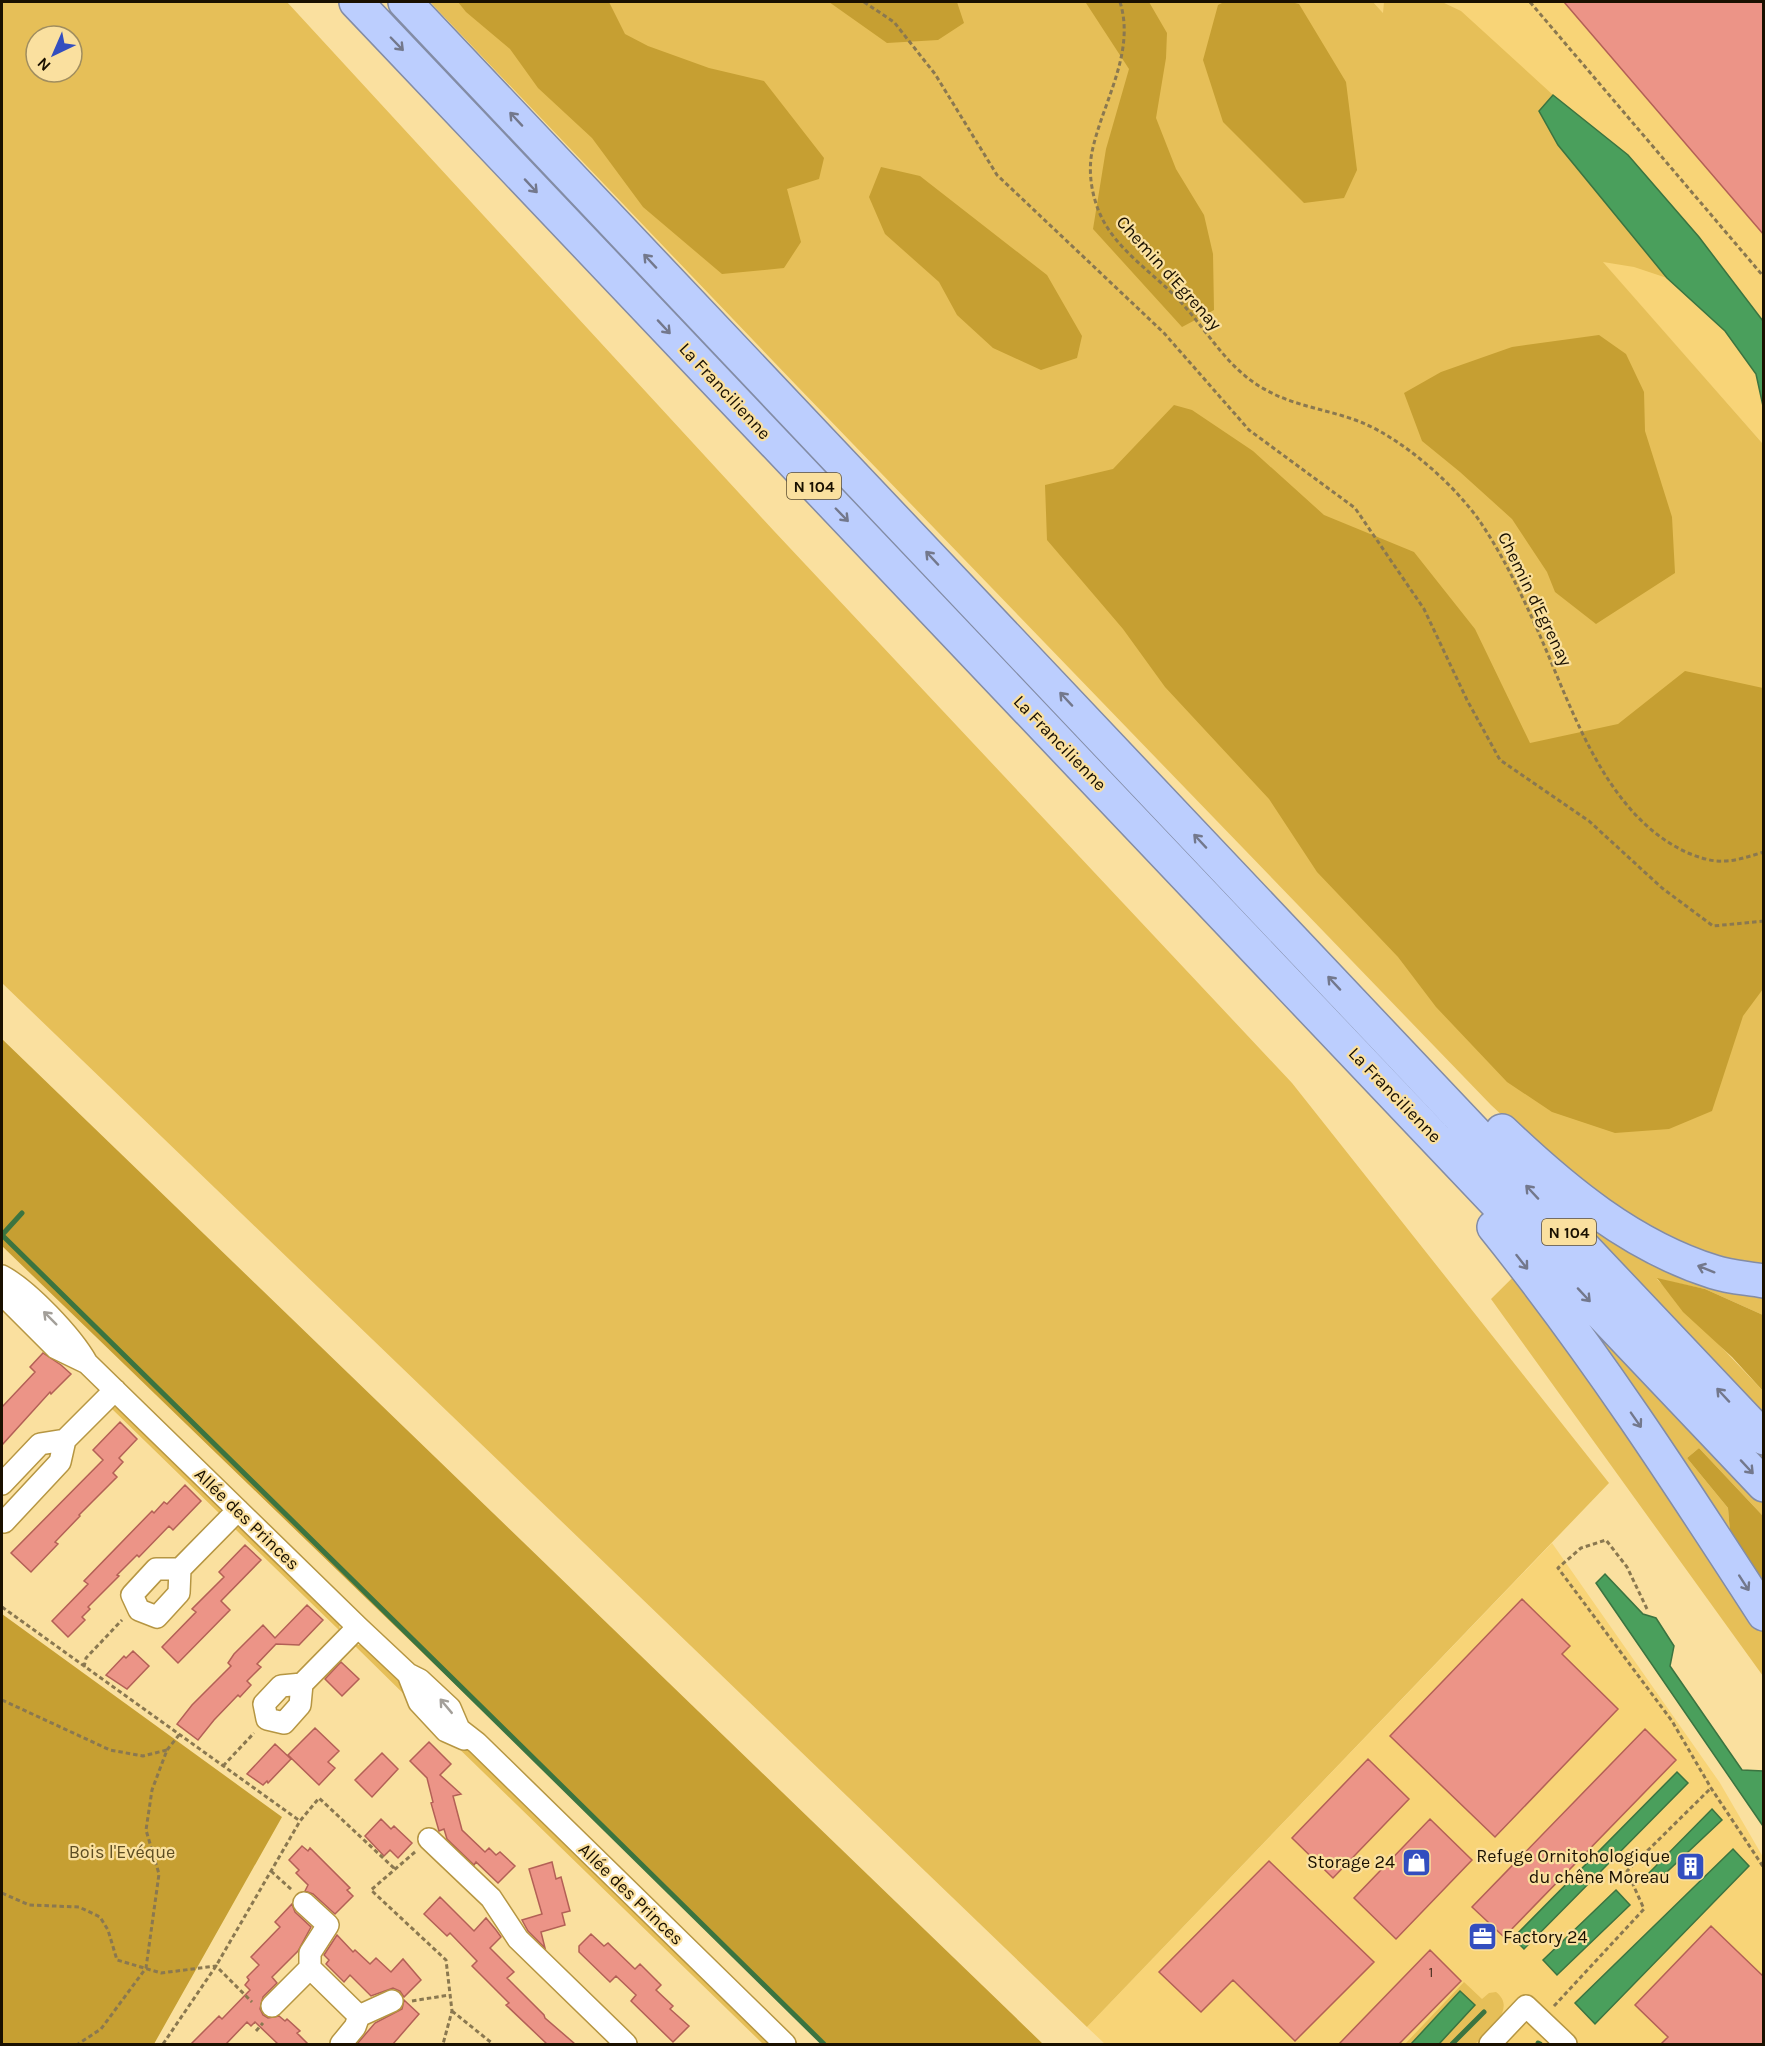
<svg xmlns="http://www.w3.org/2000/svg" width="1765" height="2046" font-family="Karla,sans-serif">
<rect width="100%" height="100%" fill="#fae09f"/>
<path fill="#f8d477" d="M1373,2H1763V444Z
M1552,1543L1720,1783L1763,1857V2044H1105L1087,2027Z"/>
<path fill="#e6bf58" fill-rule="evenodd" d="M2,2H287L774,531L1292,1083L1609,1483L1087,2027L2,983ZM36,36H72V72H36Z
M430,2H1373L1383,13L1384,2H1442L1461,11L1553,95L1539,111L1558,145L1667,278L1634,267L1603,262L1763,444V1315L1705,1289L1657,1279L1763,1391V1516L1699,1448L1687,1458L1728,1508L1731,1545L1763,1588V1679V1676L1491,1299L1595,1196L1563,1172L1491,1105L796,385Z
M117,1407L219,1503L221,1515L111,1408Z
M239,1527L242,1528L339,1622L340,1631L234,1528Z
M354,1645H363L401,1678L414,1704Z
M447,1737L471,1749L774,2044H763Z
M1464,1982L1482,1999L1489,1993L1496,1992C1518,2009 1487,2032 1475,2044H1405Z"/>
<path fill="#c69f32" d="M458,2H609L625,34L648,46L709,68L764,81L824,158L819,179L787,189L801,242L784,268L722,274L643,207L592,138L538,88L510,49L466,12Z
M829,2H957L964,23L938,40L887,43Z
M1080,2H1149L1167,33L1166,58L1156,118L1176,169L1204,215L1213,254L1214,310L1182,327L1093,229L1106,149L1129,69L1086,3Z
M1224,2H1291L1299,4L1346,82L1357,170L1344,198L1304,203L1223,122L1203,60L1218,5Z
M881,167L920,176L1047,275L1082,336L1077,358L1041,370L993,348L957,315L939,282L885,234L869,197Z
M1599,335L1626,354L1644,392L1645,431L1672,517L1675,573L1596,624L1555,592L1547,572L1512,519L1460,472L1422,441L1404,393L1441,372L1512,347Z
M1174,405L1192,410L1253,451L1324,515L1414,552L1475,629L1530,743L1618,724L1685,671L1763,688V989L1743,1016L1712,1111L1669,1129L1615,1133L1552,1112L1507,1082L1436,1007L1398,957L1317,872L1269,799L1165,687L1123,629L1047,540L1045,485L1113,469Z
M2,1039L1043,2044H827L2,1246Z
M1657,1278L1705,1289L1763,1315V1391L1732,1357L1683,1312Z
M1699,1448L1763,1516V1588L1731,1545L1728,1508L1687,1458Z
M2,1614L282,1817L154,2044H2Z"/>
<path fill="#4a9f5c" stroke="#3b7440" stroke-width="1.5" d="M1553,95L1628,155L1699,237L1763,321V406L1756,374L1725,331L1667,278L1558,145L1539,111Z
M1605,1574L1643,1614L1656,1618L1674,1646L1670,1666L1742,1770L1763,1771V1826L1596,1583Z
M1677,1772L1688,1783L1524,1949L1513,1938Z
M1712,1809L1722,1820L1654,1884L1644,1878Z
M1733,1849L1749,1866L1595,2024L1575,2003Z
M1616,1890L1630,1905L1557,1975L1543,1960Z
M1460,1991L1475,2005L1439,2044H1411Z"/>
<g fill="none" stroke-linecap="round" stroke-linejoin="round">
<path stroke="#3b7440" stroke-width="5" d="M22,1213L2,1235L824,2044
M1538,2043L1540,2044
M1452,2044L1484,2012"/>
</g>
<path fill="#ec9487" stroke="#b36056" stroke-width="1.5" d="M1564,2H1764V235Z
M43,1353L61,1365L71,1374L51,1394L50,1392L2,1445V1407L35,1372L30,1367Z
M120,1422L137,1439L119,1458L123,1462L113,1473L117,1477L79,1515L80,1516L55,1542L58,1544L31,1572L11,1553L103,1460L93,1450Z
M185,1485L201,1501L173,1530L169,1526L139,1557L137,1555L117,1575L119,1576L88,1607L90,1609L82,1617L85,1620L68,1637L52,1621L88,1584L84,1581L152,1511L154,1513L164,1502L167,1504Z
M245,1545L261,1560L221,1601L230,1610L178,1663L162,1647L196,1612L192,1609L224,1577L219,1572Z
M1522,1599L1570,1646L1562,1654L1618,1709L1495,1837L1390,1736Z
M307,1605L323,1620L299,1645L276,1644L257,1664L261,1667L247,1681L251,1685L240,1697L238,1695L214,1720L198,1740L177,1724L192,1705L231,1666L228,1663L234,1654L263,1625L275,1638Z
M133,1651L149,1666L127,1689L106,1675L124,1656L126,1658Z
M341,1662L359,1679L342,1696L325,1679Z
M315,1728L339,1751L328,1762L335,1768L319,1785L288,1755Z
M1645,1729L1676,1760L1504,1937L1472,1907Z
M429,1742L451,1764L440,1775L461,1794L453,1796L462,1830L485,1852L489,1848L496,1855L500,1852L515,1866L498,1883L476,1862L474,1865L447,1839L444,1829L439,1831L431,1803L433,1802L427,1778L410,1761Z
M275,1744L291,1759L268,1783L267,1781L263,1785L247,1774Z
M382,1753L398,1769L372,1797L355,1780Z
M1368,1759L1409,1799L1333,1878L1292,1838Z
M381,1819L391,1829L394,1826L412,1843L398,1858L390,1850L384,1856L365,1836Z
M1430,1819L1472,1860L1396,1939L1354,1898Z
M302,1846L308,1851L310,1848L350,1888L347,1890L353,1896L335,1914L313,1894L305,1891L308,1885L296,1873L299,1870L289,1860Z
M1269,1861L1374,1962L1295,2041L1233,1980L1201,2012L1159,1972Z
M552,1862L556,1879L561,1877L570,1911L562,1913L565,1925L541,1932L545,1948L528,1931L522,1920L542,1914L529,1869Z
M440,1897L474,1931L486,1918L496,1930L501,1937L490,1948L514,1972L507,1978L544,2015L545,2018L575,2044H547L506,2005L509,2003L472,1966L477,1961L450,1933L447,1936L424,1914Z
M292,1904L295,1912L311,1927L298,1951L272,1977L277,1983L263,1997L260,2009L263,2015L268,2018L279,2016L285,2021L287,2019L300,2031L297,2033L308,2044H278L255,2022L251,2026L247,2022L226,2044H191L219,2016L222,2019L250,1990L245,1985L249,1980L247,1977L259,1965L251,1957L280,1927L275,1922Z
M1711,1926L1764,1977V2044H1661L1668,2037L1635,2005Z
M591,1934L604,1946L608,1943L635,1969L640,1964L661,1985L656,1990L673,2006L670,2009L689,2026L673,2042L631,2001L636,1995L616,1976L610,1982L579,1952V1946Z
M337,1935L353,1952L355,1950L370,1964L376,1958L391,1972L403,1959L421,1980L404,1997L400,1991L393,1988L371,1996L350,1975L344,1982L326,1964L329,1960L324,1955Z
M1430,1950L1461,1981L1399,2044H1339Z
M404,2000L419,2014L393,2044H357L375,2023L402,2009Z"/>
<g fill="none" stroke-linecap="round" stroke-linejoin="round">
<defs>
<path id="street" d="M2,1276C28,1290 72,1336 87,1363L358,1627L408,1674L420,1680L450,1708L459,1729L477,1743L785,2044
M2,1285L8,1300L56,1348L87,1363
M2,1484L40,1444L65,1440
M2,1521L4,1522L60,1462L65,1440L115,1390
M180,1569L179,1593L157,1617L139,1610L132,1595L156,1569H180L238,1510
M408,1674L419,1702L446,1731L464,1739
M302,1684L300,1705L284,1723L267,1719L264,1704L281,1686L302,1684L358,1627
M429,1839L491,1898L518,1939L626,2044
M310,1968L359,2016L355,2027L341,2044
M272,2006L310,1968V1953L328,1925L304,1903
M359,2016L392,2001
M1490,2044L1526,2006L1566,2044"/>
<path id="highway" d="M356,2L1764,1485
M405,2L1764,1438
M1502,1131C1564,1190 1631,1246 1714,1272C1729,1277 1747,1278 1764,1281
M1494,1227C1593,1350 1678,1481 1764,1614"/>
</defs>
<use href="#street" stroke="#b69642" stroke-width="24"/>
<use href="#highway" stroke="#838ca5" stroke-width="36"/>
<path stroke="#8a7850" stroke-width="3" stroke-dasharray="4.5 3" stroke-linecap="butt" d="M864,2L894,22L935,74L997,175L1164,333L1249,430L1355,508L1424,609L1467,700L1500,760L1589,821L1662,888L1713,926L1764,921
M1120,2C1136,53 1102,103 1092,152C1087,177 1094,207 1107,227C1124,254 1152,273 1175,296C1206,327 1226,369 1266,390C1296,407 1332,410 1363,423C1405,441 1455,485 1481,523C1503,556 1521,593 1537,629C1572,707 1604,815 1688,853C1698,857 1712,862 1723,861C1737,861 1750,856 1764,852
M1530,2L1764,277
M2,1607L300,1821L319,1798L396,1870
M1647,1609L1627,1567L1606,1540L1581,1548L1558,1568L1672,1721L1711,1788L1764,1868
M84,1667L86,1658L122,1620
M2,1700L110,1750L143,1756L167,1750L152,1790L146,1830L159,1874L146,1968L101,2029L78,2044
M167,1750L179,1735
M223,1766L254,1733
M415,1852L371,1890L446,1960L452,2011L443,2044
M271,1871L292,1890
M2,1893L29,1905L79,1907L100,1917L108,1930L117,1960L161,1973L216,1966L252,2002
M412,2001L449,1995
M1554,2006L1644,1909L1627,1871L1711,1788
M452,2011L493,2044
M256,2031L263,2023
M163,2044L216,1966L300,1821"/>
<use href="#street" stroke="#fff" stroke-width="21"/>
<use href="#highway" stroke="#bccefe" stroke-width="33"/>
</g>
<defs><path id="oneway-shaft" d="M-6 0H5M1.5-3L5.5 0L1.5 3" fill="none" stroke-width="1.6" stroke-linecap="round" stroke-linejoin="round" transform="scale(1.5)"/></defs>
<g stroke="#73788c">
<use href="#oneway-shaft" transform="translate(397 44) rotate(46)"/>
<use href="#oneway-shaft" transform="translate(516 119) rotate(-133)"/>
<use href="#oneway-shaft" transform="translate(531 186) rotate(47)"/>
<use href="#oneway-shaft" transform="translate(650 261) rotate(-133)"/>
<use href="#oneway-shaft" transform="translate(664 327) rotate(47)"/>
<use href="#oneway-shaft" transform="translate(842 515) rotate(46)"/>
<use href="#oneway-shaft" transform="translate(932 558) rotate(-133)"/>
<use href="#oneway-shaft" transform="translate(1066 699) rotate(-133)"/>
<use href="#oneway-shaft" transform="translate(1200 841) rotate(-133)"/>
<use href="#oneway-shaft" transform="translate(1334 983) rotate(-133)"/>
<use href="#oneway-shaft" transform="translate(1532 1192) rotate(-133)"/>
<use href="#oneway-shaft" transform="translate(1522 1262) rotate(52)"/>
<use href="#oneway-shaft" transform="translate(1706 1269) rotate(-158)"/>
<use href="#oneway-shaft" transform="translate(1584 1295) rotate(47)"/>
<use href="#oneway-shaft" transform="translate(1723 1395) rotate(-133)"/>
<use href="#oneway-shaft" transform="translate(1636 1420) rotate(55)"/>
<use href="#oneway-shaft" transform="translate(1747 1467) rotate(47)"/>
<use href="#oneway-shaft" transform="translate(1744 1583) rotate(57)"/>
</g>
<g stroke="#a39f99">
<use href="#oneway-shaft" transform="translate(50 1318) rotate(-135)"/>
<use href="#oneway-shaft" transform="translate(446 1706) rotate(-130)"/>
</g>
<defs>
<symbol id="shop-square" viewBox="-11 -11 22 22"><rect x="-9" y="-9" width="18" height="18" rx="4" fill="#334ebf" stroke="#fae09f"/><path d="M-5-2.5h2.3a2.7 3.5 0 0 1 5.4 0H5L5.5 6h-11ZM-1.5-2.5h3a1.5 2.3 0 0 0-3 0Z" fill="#fff"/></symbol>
<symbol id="building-square" viewBox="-11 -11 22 22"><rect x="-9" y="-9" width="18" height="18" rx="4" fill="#334ebf" stroke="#fae09f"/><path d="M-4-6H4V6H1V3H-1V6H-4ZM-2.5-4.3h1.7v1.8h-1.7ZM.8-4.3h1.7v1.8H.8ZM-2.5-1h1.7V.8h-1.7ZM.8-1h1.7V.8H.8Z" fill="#fff"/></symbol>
<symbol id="office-square" viewBox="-11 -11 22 22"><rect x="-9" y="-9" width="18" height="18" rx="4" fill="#334ebf" stroke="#fae09f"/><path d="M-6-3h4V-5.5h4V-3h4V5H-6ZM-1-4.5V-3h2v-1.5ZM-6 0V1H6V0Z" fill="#fff"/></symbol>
</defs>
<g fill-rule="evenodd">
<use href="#shop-square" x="1400" y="1846" width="33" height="33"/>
<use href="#building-square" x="1674" y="1850" width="33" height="33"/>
<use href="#office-square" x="1466" y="1920" width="33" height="33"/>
</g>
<g text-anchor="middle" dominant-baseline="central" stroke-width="4.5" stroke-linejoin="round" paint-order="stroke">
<g font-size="15" fill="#4e3122">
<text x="1431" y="1972">1</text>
</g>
<g fill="#fae09f" stroke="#5c4e30" stroke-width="1.5">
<rect x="787" y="473" width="54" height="26" rx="4.5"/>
<rect x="1542" y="1219" width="54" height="26" rx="4.5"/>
</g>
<g font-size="16" font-weight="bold" fill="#191000">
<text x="814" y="486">N 104</text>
<text x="1569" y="1232">N 104</text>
</g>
<g font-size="18" fill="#191000" stroke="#fae09f">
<text transform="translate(1169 273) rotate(48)">Chemin d'Egrenay</text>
<text transform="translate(725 391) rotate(47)">La Francilienne</text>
<text transform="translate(1535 599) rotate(64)">Chemin d'Egrenay</text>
<text transform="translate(1060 743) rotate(46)">La Francilienne</text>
<text transform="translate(1395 1095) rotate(46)">La Francilienne</text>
<text transform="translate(247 1519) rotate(44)">Allée des Princes</text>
<text transform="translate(631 1894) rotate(44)">Allée des Princes</text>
</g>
<g font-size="18" fill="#5d4d22" stroke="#fae09f">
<text x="122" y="1852">Bois l'Evéque</text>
</g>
<g font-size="18" fill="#191000" stroke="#fae09f" text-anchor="end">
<text x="1670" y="1856">Refuge Ornitohologique<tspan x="1670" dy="21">du chêne Moreau</tspan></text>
<text x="1395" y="1862">Storage 24</text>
<text x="1503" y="1937" text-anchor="start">Factory 24</text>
</g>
</g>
<rect width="1765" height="2046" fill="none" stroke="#191000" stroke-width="6"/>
<g transform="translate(54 54) rotate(224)"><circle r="28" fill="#fae09f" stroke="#a08d5f" stroke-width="1.5"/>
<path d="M0-4.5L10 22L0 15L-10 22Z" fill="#334ebf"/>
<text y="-9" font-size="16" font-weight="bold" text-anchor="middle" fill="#191000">N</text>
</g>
</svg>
